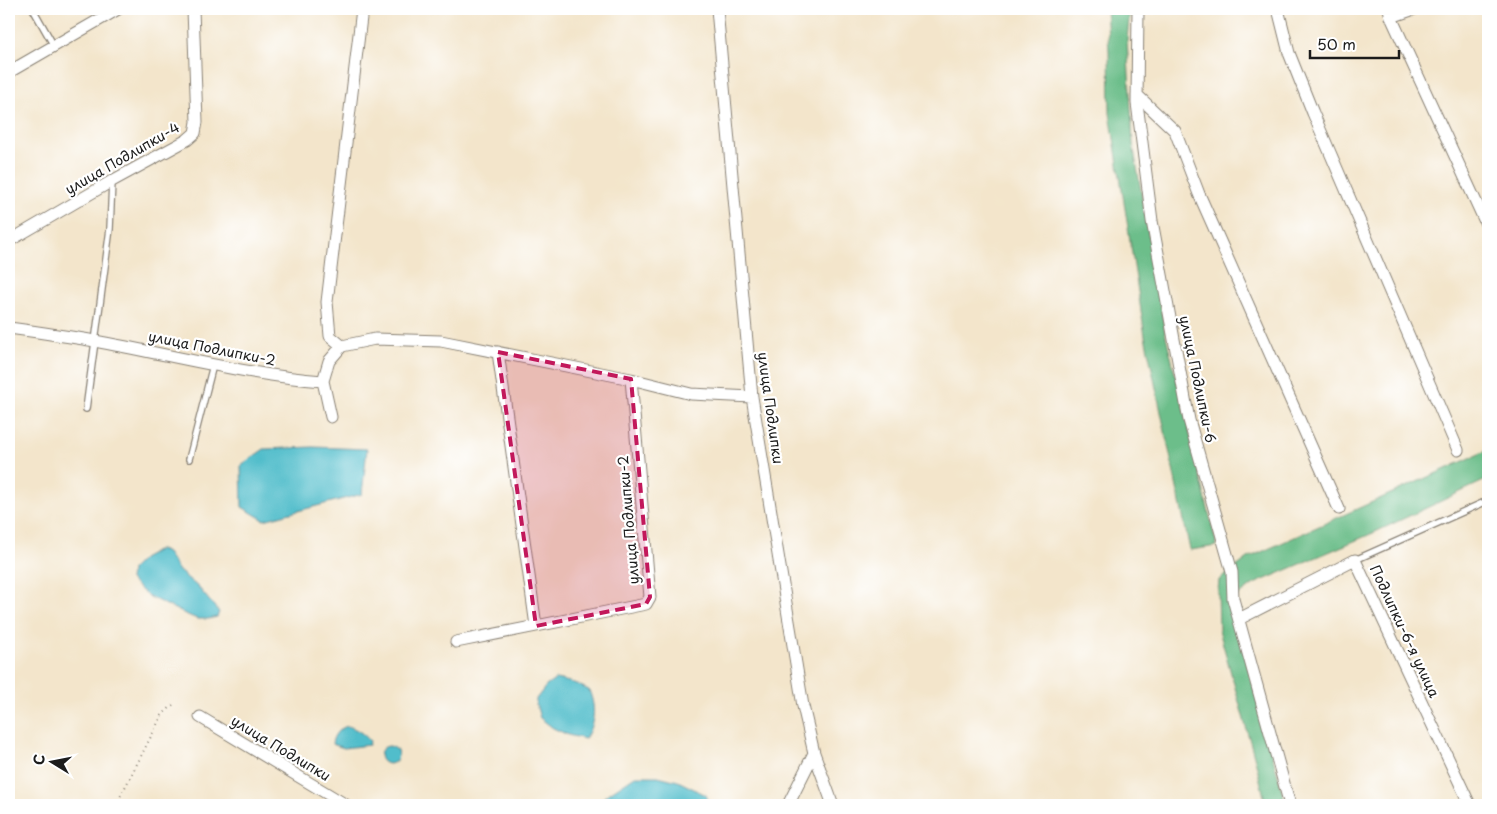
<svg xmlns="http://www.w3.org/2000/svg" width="1497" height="814" font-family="'Playpen Sans',sans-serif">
<rect width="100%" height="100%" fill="#fff"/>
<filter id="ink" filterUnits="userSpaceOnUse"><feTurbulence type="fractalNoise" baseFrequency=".02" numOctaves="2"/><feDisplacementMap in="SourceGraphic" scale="10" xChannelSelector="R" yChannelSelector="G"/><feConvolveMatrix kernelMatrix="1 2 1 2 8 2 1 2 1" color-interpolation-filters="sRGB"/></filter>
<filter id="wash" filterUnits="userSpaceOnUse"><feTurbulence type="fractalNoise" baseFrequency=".0096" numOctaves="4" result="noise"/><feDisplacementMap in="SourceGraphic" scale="20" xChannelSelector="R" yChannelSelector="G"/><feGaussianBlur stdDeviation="1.12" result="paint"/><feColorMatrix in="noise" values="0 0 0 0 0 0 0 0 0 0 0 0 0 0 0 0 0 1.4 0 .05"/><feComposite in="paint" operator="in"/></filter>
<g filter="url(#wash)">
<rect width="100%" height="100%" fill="#f3e5cb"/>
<path fill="#6cbe8a" stroke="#446d53" d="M1106,9H1130L1127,40L1133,144L1165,332L1217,546L1190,550L1145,336L1110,113L1109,51Z
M1488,450V479L1373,533L1254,584L1230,602L1286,805H1266L1256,763L1219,630L1218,591L1219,580L1248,558Z"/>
<path fill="#51bdcb" stroke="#366c74" d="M313,447L367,449L362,494L264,520L242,507L241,465L264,449Z
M160,549L167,553L179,571L198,587L219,612L217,617L208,619H197L183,613L148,596L130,580L131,570L142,559Z
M556,679L574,683L589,690C596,708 595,722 585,739L568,735L553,728L540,718L536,704V699L546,686Z
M348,726C357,729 364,734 370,741L369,745L344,748L332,744C333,735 339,728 348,726Z
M380 755a9 9 0 1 1 18 0a9 9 0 1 1-18 0Z
M635,776H658L678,781L706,795L710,805H599L605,796Z"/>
</g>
<g filter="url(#ink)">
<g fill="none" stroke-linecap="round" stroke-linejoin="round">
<defs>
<path id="lane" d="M33,9L54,46
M86,409L110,229L112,181
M189,459L213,365
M1355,560L1487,501L1488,504"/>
<path id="street" d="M717,9L752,397L803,706L814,753L833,805
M1138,9L1137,103L1152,221L1189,420L1232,572L1233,599L1290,805
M1278,9L1289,53L1313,113L1458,450
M1389,9L1391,17L1488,228
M1391,17L1414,9
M9,72L118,9
M1137,95L1175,131L1199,194L1339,509
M9,241L112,181L187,140L195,133L197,122L193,9
M9,328C38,332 66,336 95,341C171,355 246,375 323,381
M342,346L330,336L327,302L362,9
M498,352L536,626
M331,417L323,381L329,361L342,346L375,339L441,341L631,379L691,394L752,397
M1239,619L1355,560L1470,805
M456,642L646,604L650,597L631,379
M200,717L346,805
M788,805L814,753"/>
</defs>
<use href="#lane" stroke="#888074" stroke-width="8"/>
<use href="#street" stroke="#888074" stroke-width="13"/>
<path stroke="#888074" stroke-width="2" stroke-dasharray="1 4" stroke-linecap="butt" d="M116,805L162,715L173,705"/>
<use href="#lane" stroke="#fff" stroke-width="5.5"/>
<use href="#street" stroke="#fff" stroke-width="11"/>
</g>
</g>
<path fill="#c2185b" fill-opacity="0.2" stroke="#c2185b" stroke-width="4" stroke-dasharray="10 6" stroke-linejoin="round" d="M498,352L631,379L650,597L646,604L536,626Z"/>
<g text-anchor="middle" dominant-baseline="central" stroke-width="4.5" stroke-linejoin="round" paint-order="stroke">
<g font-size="14" fill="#1c1c1c" stroke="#fff">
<text transform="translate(122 158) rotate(-30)">улица Подлипки-4</text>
<text transform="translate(212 348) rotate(11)">улица Подлипки-2</text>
<text transform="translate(1198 379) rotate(78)">улица Подлипки-6</text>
<text transform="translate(771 408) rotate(82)">улица Подлипки</text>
<text transform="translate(628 520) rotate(-95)">улица Подлипки-2</text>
<text transform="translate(1405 631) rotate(65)">Подлипки-6-я улица</text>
<text transform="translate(281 748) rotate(31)">улица Подлипки</text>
</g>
</g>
<rect width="1497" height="814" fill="none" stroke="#fff" stroke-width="30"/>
<g transform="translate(52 762) rotate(280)" stroke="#ffffff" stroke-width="4" paint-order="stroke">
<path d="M0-4L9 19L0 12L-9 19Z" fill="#1c1c1c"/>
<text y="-8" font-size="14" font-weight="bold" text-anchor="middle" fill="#1c1c1c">С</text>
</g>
<path d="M1310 50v8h89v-8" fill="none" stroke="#1c1c1c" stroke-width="2.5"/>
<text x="1317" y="50" font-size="15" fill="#1c1c1c" stroke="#ffffff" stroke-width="4" paint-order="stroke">50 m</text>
</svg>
